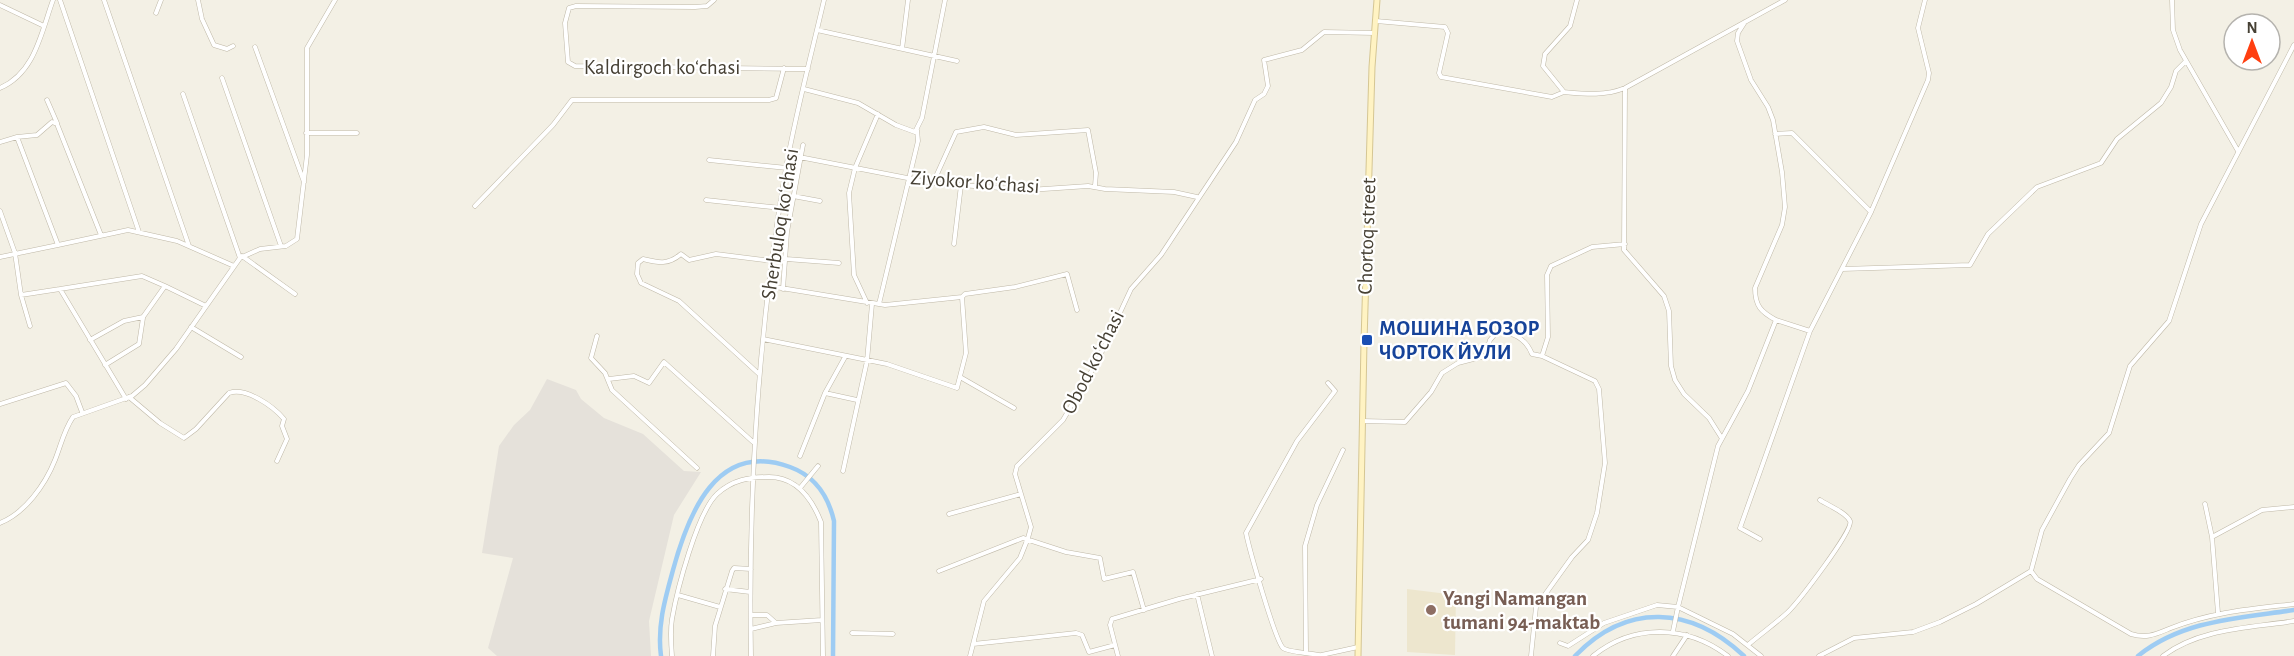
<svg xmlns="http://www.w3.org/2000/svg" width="2294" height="656" font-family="'Alegreya Sans',sans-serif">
<rect width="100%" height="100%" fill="#f3f0e5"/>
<path fill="#e5e1da" d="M547,379L576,390L581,399L604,418L643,434L684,471L701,472L674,515L649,621L651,656H497L488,648L513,558L482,553L499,446L514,425L530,410Z"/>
<path fill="#ede6ce" d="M1407,589L1456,595L1455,655L1407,652Z"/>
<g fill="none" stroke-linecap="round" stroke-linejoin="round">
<path stroke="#9eccf3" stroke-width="4.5" d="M661,656C657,626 665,599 673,570C688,515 716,440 790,467C815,476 828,495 834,521L833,656
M1575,656C1627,602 1691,606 1744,656
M2138,656C2182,620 2240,618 2294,610"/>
<defs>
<path id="minor" d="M60,0L139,232
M104,0L189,246
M198,0L202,19L214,45L227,49L233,46
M714,0L707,6L695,7L576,6L569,8L565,23L568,62L575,66L808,69
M1577,0L1570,26L1545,54L1543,66L1564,92C1586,94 1605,96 1625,88L1785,0
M2172,0L2173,30L2180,50L2238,151
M0,5L44,26
M156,13L161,0
M1376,21L1445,27L1448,33L1439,73L1441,77L1552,97L1564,92
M1745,22L1738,33L1737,41L1751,80L1768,107L1773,120L1782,172L1785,207L1782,225L1755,288C1755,306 1761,312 1776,320
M817,30L957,61
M2294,45L2201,224L2169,321L2130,366L2109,433L2079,465L2070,479L2042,530L2031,571L2037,579L2131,634C2147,639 2156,634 2171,628C2212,612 2251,609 2294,604
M255,47L304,182
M902,49L908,0
M222,78L281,246
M0,88C35,73 41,33 53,0
M1625,88L1624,250L1664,296L1669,311L1671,366L1675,380L1684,394L1709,418L1721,437
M804,89L858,103L896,125L915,132L922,118L945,0
M183,94L240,258
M47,100L57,123
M306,133H357
M1775,134L1792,133L1871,212
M17,137L37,135L52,122L57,124L101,235
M0,142L17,137L58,245L0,257
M789,155L933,183L1029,190L1088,186L1105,189L1174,192L1197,197
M709,160L787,168
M933,183L956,132L984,127L1016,135L1088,130L1096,173L1095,186
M793,196L820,201
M706,200L781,208
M475,206L553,125L572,100H769L776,98L784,68
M0,211L15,253L21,295
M954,244L961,185
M58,245L128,230L177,241L234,266
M242,256L295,294
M773,258L839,263
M1842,269L1970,265L1988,234L2037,187L2101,163L2117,139L2161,103L2171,87L2176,71L2186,61
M165,286L206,306
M769,286L885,305L962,297L965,294L1015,287L1067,274L1077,310
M60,289L142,276L165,286L143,317L124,321L90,340
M783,289L787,232L803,145
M867,303L854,275L849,193L855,168L878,114
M879,304L918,141L917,130
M30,326L21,295L60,289L126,399
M191,327L241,357
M597,336L591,358L605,373L612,390L697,468
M763,339L887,364L957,388L966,353L962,297
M105,365L139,344L143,318
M759,374L679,301L641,283L637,274L638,263L643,259C659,263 668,265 681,254L689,260L716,254L772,261
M960,377L1014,408
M609,379L634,376L649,383L664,362L753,442
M825,393L857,400
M129,397L160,423L184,438L196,429L229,393C246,387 273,406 284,419L282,426L287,439L277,461
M0,404L66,383L76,396L82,412
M1362,421L1405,422L1431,392L1442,373L1458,363L1485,356L1490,340L1497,332C1514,332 1526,339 1532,354L1542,356L1548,337L1547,275L1551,266L1592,247L1625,244
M800,456L825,393L845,357
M843,471L867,361L872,304
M800,488L818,466
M2205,504L2212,537
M949,514L1021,494
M0,523C25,513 45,485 55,460C61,445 64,430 73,417L132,396L145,385L176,349L240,258L260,249L286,246L297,239L307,155V48L335,0
M1760,539L1740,528L1810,331
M939,571L1023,538L1066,552L1100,558L1104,579L1133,572L1144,610
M725,589L750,592
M1197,594L1212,656
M678,595L720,607
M2218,613L2212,537L2262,510L2294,507
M751,615H767L776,623L822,620
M751,629L776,623
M852,633L893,634
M1560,643L1568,646L1604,623L1657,605L1678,607L1673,631
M973,644L1076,633L1082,635L1089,652L1115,645
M1749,644C1762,633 1776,623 1788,612C1798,602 1854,530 1850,521C1846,512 1827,505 1820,500
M1306,651L1305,546L1317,505L1343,450
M1319,655C1310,653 1287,652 1283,648C1275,640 1249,548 1246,533L1297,441L1335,391L1328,383
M672,656C671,644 670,631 672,619C677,590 697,513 717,494C732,480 749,477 769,477C796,477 812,499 821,522L823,656
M713,656L715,626L732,571L734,568L751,569
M751,656C748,492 758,329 786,168C796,112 811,56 824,0
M970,656L984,601L1020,558L1028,538L1031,527L1015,474L1017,466L1063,420L1098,360L1131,289L1161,255L1236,142L1255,100L1264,94L1268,86L1264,60L1302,50L1324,32L1375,33
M1118,656L1110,625L1112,619L1179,599L1261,579
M1317,656L1358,647
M1531,656L1536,607L1572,557L1588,540L1597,513L1605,463L1599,389L1595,381L1542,356
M1593,656C1634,623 1687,625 1728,656
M1673,656L1687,635
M1761,656L1733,634L1678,607L1718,446L1748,391L1776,320L1810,331L1871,212L1928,80L1929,73L1918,28L1925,0
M1819,656L1854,638L1913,632L1940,622L1976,604L2031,571
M2163,656C2200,628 2250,628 2294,621"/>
<path id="secondary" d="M1358,656L1364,342L1372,67L1377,0"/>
</defs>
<use href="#minor" stroke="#bfb8a7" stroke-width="5"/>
<use href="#secondary" stroke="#d5c693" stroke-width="7"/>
<use href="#minor" stroke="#fff" stroke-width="4"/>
<use href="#secondary" stroke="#fff3c3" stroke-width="5"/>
</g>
<rect fill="#1a4fb4" stroke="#fff" stroke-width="2" x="1361" y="334" width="12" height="12" rx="3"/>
<circle fill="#8d6e63" stroke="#fff" stroke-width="2" cx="1431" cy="610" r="6"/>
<g text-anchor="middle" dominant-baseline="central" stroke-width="4.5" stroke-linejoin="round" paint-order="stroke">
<g font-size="21" fill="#464034" stroke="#fff">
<text x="662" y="67">Kaldirgoch koʻchasi</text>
<text transform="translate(975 182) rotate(4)">Ziyokor koʻchasi</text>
<text transform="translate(780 224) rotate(-81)">Sherbuloq koʻchasi</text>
<text transform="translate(1367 236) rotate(-88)">Chortoq street</text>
<text transform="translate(1093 362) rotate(-63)">Obod koʻchasi</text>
</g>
<g font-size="21" font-weight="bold" fill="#164399" stroke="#fff" text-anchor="start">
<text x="1379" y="328">МОШИНА БОЗОР<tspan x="1379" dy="24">ЧОРТОК ЙУЛИ</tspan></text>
</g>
<g font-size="21" font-weight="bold" fill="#785e54" stroke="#fff" text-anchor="start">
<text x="1443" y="598">Yangi Namangan<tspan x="1443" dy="24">tumani 94-maktab</tspan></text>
</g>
</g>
<g transform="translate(2252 42)"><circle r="28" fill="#ffffff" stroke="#b5b3ae" stroke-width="1.5"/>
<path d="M0-4.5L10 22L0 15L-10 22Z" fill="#ff3f10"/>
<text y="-9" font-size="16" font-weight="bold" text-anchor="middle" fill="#464034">N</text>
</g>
</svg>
